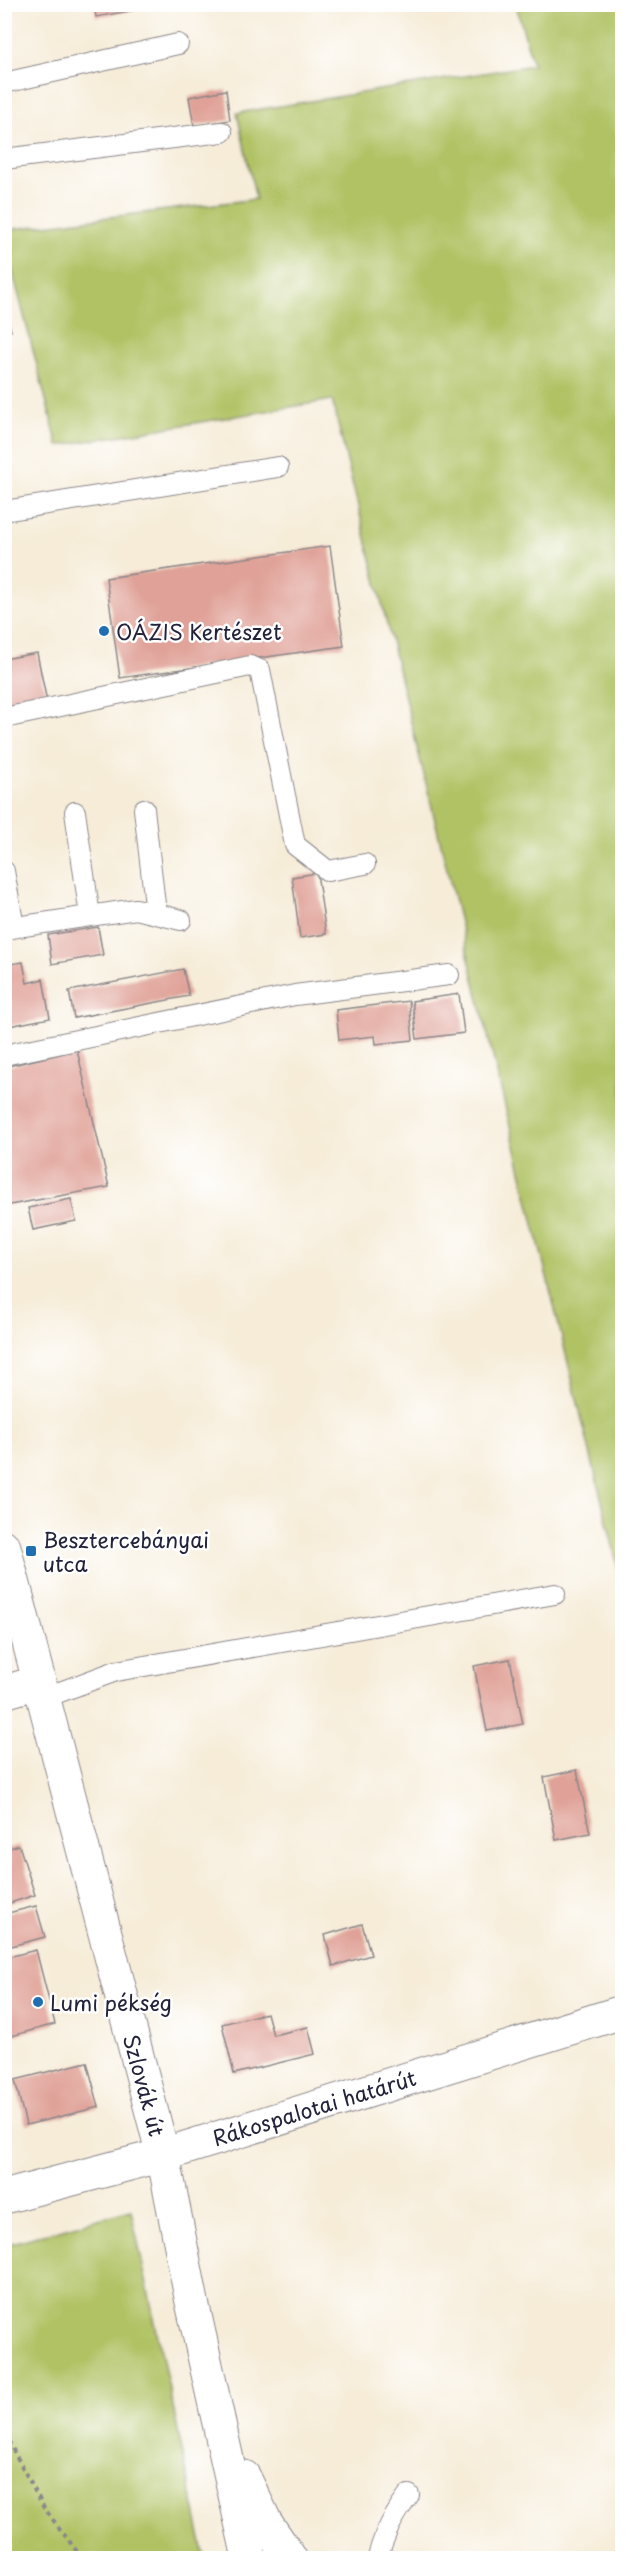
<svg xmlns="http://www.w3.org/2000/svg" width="627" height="2563" font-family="'Playpen Sans',sans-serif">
<rect width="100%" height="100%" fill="#fff"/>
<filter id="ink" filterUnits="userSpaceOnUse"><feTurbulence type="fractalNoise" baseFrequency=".0167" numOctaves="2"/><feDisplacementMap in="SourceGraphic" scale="12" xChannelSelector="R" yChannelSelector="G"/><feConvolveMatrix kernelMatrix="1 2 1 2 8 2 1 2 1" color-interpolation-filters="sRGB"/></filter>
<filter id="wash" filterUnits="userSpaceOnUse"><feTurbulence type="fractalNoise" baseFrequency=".008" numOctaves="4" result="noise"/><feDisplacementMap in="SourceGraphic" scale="24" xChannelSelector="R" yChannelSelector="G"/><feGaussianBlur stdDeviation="1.35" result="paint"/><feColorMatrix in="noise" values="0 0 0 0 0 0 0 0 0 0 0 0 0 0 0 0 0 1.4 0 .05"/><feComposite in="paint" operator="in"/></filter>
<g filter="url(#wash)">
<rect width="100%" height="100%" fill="#f6ecd8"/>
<path fill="#b1c265" stroke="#6a7250" stroke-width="1.5" d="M516,5H622V1583L332,400L58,446L5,243V230L256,199L237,113L533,65Z
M131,2210L205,2558H5V2245Z"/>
<g id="blocks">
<path fill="#e0a298" d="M94,5H135L136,10L96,17Z
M226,90L230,120L194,126L189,97Z
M4,304L11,331L4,332Z
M330,546L344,646L120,678L106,578Z
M37,653L47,702L4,711V659Z
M317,873L326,934L300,938L292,877Z
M98,927L103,955L52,964L48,935Z
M23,962L27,983L43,979L50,1018L4,1027V965Z
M183,969L189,996L74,1018L69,991Z
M459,994L464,1033L417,1039L412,1001Z
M409,1001L413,1040L376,1044L375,1036L339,1040L336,1010Z
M77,1050L109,1187L4,1206V1067Z
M71,1199L76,1221L33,1230L28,1208Z
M510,1659L523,1724L487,1731L474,1666Z
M577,1770L590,1833L556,1840L544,1777Z
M19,1845L35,1895L4,1905V1850Z
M36,1906L45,1937L4,1948V1914Z
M362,1924L371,1955L333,1966L325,1935Z
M36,1950L55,2024L4,2038V1958Z
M267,2013L273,2035L308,2027L315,2054L234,2074L222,2024Z
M87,2062L99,2107L26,2125L15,2080Z"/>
</g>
</g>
<g filter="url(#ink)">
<use href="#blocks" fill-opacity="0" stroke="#8c878a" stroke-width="1.5"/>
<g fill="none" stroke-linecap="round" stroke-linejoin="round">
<defs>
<path id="lane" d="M4,83L178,44
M4,159L222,132
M4,511L278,467
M4,718L250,666L260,670L295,845L328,871L365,864
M144,809L156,913
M75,812L90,916
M4,871L14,927
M4,929L136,909L181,920
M4,1055L295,995L449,975
M44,1698L116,1671L555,1594
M378,2558C383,2534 394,2515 409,2495"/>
<path id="street" d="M4,1692L39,1682
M4,2197L163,2155"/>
<path id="secondary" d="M4,1547L163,2155L192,2302L249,2558
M163,2155L622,2012
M244,2477L266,2523L290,2558"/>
</defs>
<use href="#lane" stroke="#8c878a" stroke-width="22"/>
<use href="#street" stroke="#8c878a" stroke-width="35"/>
<use href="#secondary" stroke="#8c878a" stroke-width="35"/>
<path stroke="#8c878a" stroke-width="4" stroke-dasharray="4.5 4.5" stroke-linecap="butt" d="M4,2433L44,2508L82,2558"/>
<use href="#lane" stroke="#fff" stroke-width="20"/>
<use href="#street" stroke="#fff" stroke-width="33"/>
<use href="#secondary" stroke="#fff" stroke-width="33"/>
</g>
</g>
<g fill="#1f6fb2" stroke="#fff" stroke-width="2">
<circle cx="104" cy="631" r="6"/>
<rect x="25" y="1545" width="12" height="12" rx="3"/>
<circle cx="38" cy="2002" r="6"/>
</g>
<g text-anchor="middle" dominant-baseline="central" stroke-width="5" stroke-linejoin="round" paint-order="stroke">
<g font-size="21" fill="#22223b" stroke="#fff" text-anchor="start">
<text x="116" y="631">OÁZIS Kertészet</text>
<text x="43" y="1539">Besztercebányai<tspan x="43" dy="24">utca</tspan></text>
<text x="50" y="2002">Lumi pékség</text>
</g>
<g font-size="21" fill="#22223b" stroke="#fff">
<text transform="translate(145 2085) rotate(75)">Szlovák út</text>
<text transform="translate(314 2107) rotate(-17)">Rákospalotai határút</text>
</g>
</g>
<rect width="627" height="2563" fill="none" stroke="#fff" stroke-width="24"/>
</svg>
